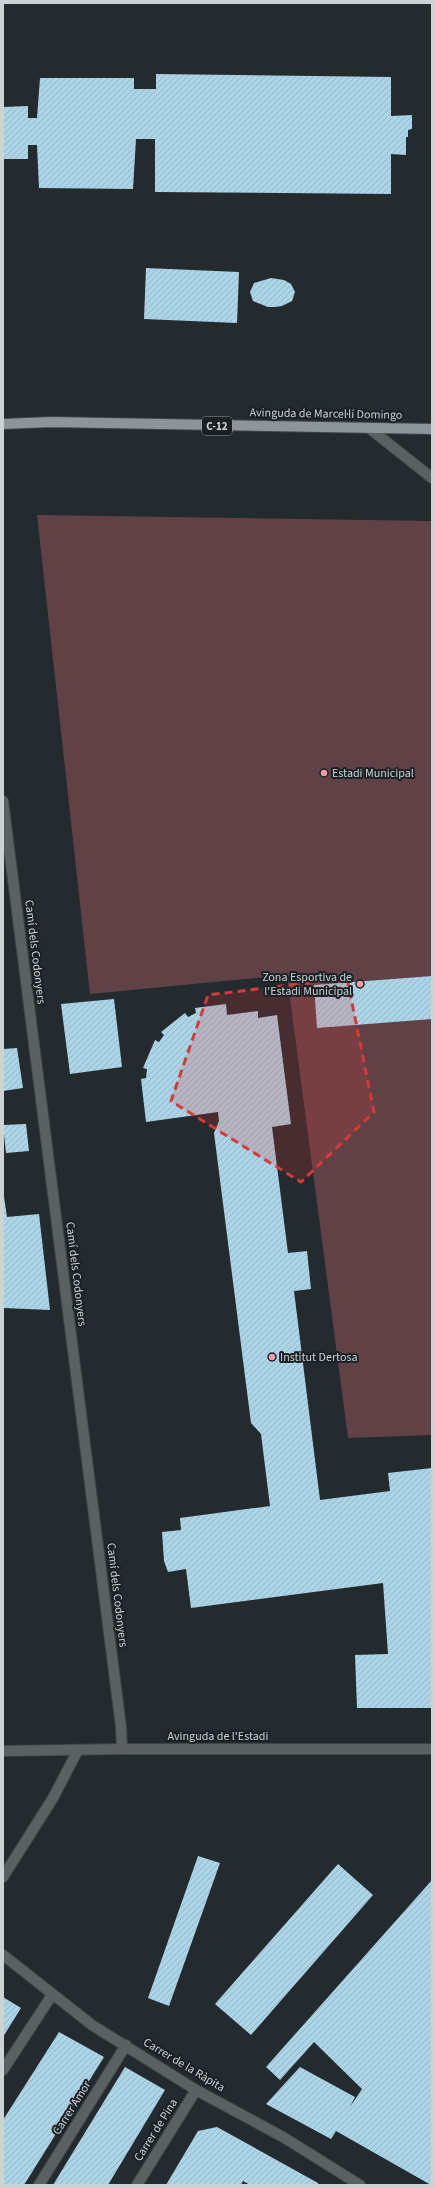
<svg xmlns="http://www.w3.org/2000/svg" width="435" height="2188" font-family="'Source Sans 3',sans-serif">
<defs>
<pattern id="building-hatch" width="6" height="6" patternUnits="userSpaceOnUse"><rect width="6" height="6" fill="#acd4e7"/><path d="M-1 1l2-2M0 6l6-6M5 7l2-2" fill="none" stroke="#96b6c6"/></pattern>
</defs>
<rect width="100%" height="100%" fill="#232b2f"/>
<path fill="#5f4146" d="M37,515L432,521V1435L348,1438L287,975L90,994Z"/>
<path fill="url(#building-hatch)" d="M156,74L391,77V116L412,115V129L408,130V137H406V155L391,154V194L155,192V139H136L133,189L39,188L37,145H28V159H3V107L28,106V118H37L40,78H134V89H156Z
M146,268L239,272L237,323L144,319Z
M271,278L284,280L291,284L295,292L292,301L282,306L275,307H268L253,301L250,292L254,283Z
M432,976V1019L317,1028L314,985Z
M114,999L122,1067L70,1074L61,1004Z
M226,1004L227,1015L258,1011V1018L277,1015L291,1124L272,1127L288,1253L307,1251L311,1289L294,1291L320,1500L390,1491L388,1473L432,1468V1708H357L355,1655L388,1654L383,1583L191,1608L186,1569L168,1572L164,1561L162,1532L181,1530L180,1518L270,1506L261,1434L251,1423L214,1133L219,1121L218,1112L146,1122L141,1079L146,1078L147,1069L143,1068L155,1040L159,1042L164,1035L161,1032L185,1013L188,1017L196,1013L195,1008Z
M17,1048L23,1088L3,1091V1049Z
M26,1124L29,1151L6,1153L3,1125Z
M3,1190L7,1217L39,1214L50,1310L4,1308Z
M198,1856L220,1863L169,2006L148,1998Z
M338,1864L373,1895L251,2035L215,2004Z
M432,1880V2185H431L336,2131L331,2139L266,2104L300,2067L355,2097L350,2107L362,2089L314,2042L280,2080L266,2067Z
M3,1997L21,2008L3,2037Z
M59,2032L104,2057L24,2185H3V2120Z
M125,2067L165,2090L108,2185H53Z
M217,2127L318,2183V2185H250L243,2181L241,2185H166L198,2131Z"/>
<g fill="none" stroke-linecap="round" stroke-linejoin="round">
<defs>
<path id="service" d="M369,428L432,478"/>
<path id="minor" d="M3,801L121,1727L122,1749H432
M3,1877L53,1798L78,1750
M3,1955L92,2025L196,2090L283,2137L360,2185
M3,2070L52,1995
M39,2185L126,2045
M137,2185L196,2090"/>
<path id="tertiary" d="M3,1751L122,1749"/>
<path id="primary" d="M3,424L51,422L432,429"/>
</defs>
<use href="#service" stroke="#3e464a" stroke-width="12"/>
<use href="#minor" stroke="#3e464a" stroke-width="12"/>
<use href="#tertiary" stroke="#3e464a" stroke-width="12"/>
<use href="#primary" stroke="#3e464a" stroke-width="12"/>
<use href="#service" stroke="#5b6062" stroke-width="10"/>
<use href="#minor" stroke="#5b6062" stroke-width="10"/>
<use href="#tertiary" stroke="#5b6062" stroke-width="10"/>
<use href="#primary" stroke="#8c9599" stroke-width="10"/>
</g>
<path fill="#d53939" fill-opacity="0.2" stroke="#d53939" stroke-width="3" stroke-dasharray="8 5" stroke-linejoin="round" d="M347,978L374,1112L301,1182L171,1101L208,995Z"/>
<g fill="#f39aab" stroke="#192125" stroke-width="1.5">
<circle cx="324" cy="773" r="4"/>
<circle cx="360" cy="984" r="4"/>
<circle cx="272" cy="1357" r="4"/>
</g>
<g text-anchor="middle" dominant-baseline="central" stroke-width="4" stroke-linejoin="round" paint-order="stroke">
<rect fill="#192125" stroke="#979da0" stroke-width="1" x="202" y="417" width="30" height="18" rx="3"/>
<g font-size="11" font-weight="bold" fill="#cdd2d5">
<text x="217" y="426">C-12</text>
</g>
<g font-size="12" fill="#cdd2d5" stroke="#192125">
<text transform="translate(326 414) rotate(1)">Avinguda de Marcel·lí Domingo</text>
<text transform="translate(35 952) rotate(83)">Camí dels Codonyers</text>
<text transform="translate(76 1274) rotate(83)">Camí dels Codonyers</text>
<text transform="translate(117 1595) rotate(83)">Camí dels Codonyers</text>
<text x="218" y="1736">Avinguda de l'Estadi</text>
<text transform="translate(184 2065) rotate(31)">Carrer de la Ràpita</text>
<text transform="translate(72 2108) rotate(-58)">Carrer Amor</text>
<text transform="translate(156 2130) rotate(-58)">Carrer de Pina</text>
</g>
<g font-size="12" fill="#cdd2d5" stroke="#192125" text-anchor="start">
<text x="332" y="773">Estadi Municipal</text>
<text x="352" y="977" text-anchor="end">Zona Esportiva de<tspan x="352" dy="14">l'Estadi Municipal</tspan></text>
<text x="280" y="1357">Institut Dertosa</text>
</g>
</g>
<rect width="435" height="2188" fill="none" stroke="#cdd2d5" stroke-width="8"/>
</svg>
